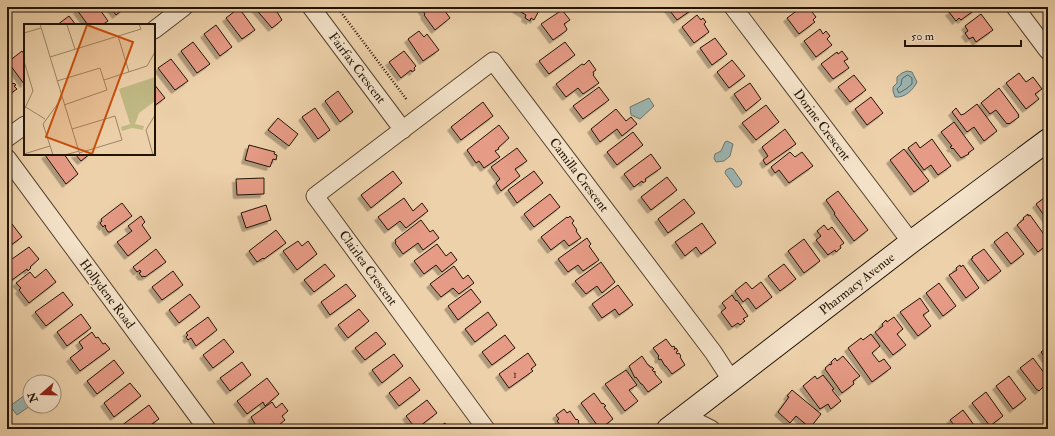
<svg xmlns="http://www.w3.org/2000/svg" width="1055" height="436" font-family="'IM FELL Double Pica',serif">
<defs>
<filter id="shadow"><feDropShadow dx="-3.5" dy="3.5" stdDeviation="0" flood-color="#0004"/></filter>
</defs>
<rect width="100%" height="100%" fill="#edd1aa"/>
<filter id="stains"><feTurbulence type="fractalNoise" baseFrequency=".005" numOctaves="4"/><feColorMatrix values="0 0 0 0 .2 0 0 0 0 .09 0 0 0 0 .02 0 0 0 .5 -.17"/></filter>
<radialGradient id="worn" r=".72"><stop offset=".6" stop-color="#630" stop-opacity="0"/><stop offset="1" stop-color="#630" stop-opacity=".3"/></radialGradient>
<path fill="#9cb5b2" stroke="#6b756d" d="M907,71L912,72L917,82C913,90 905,98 895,97L893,91V87L897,83V77L902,73Z
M649,98L654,106L640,119L631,115L630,107Z
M727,141L733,144L730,156L724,161L716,162L714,158L715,154L721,151L725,142Z
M730,168L733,169L742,182L741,185L738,187H735L725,173L726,170Z
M29,392L30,406L17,415L10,406Z"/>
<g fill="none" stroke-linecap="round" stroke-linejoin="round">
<path stroke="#5f645c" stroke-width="1" d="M908,75L912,78V84L906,89L899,93L897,89L901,85L902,79Z"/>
</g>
<path fill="#e69b86" stroke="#221405" filter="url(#shadow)" d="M80,7H98L108,21L102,25H88L77,10Z
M110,7H126L116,15Z
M254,7H274L282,20L272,28Z
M422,7H442L450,18L435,30L424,15L425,14L421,8Z
M517,7H541L534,20L531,18L530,21L525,18L526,15L516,9Z
M667,7H691L693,9L677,20Z
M802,7H808L816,17L813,20L815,22L799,34L787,18Z
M951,7H975L976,9L961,20L959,18L956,21L949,12L953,10Z
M239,8L255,30L242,39L226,18Z
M562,10L570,20L564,24L567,29L566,31L553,40L541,24Z
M981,14L993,30L976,42L973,37L969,39L965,33L968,31L965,26Z
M697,15L701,20L703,18L706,22L704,24L709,32L694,43L682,27Z
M69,16L76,25H57Z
M216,25L232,47L220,56L204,34Z
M820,29L823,34L826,31L830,36L827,39L832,45L816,57L804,41Z
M419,31L424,37L427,34L439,50L423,61L408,39Z
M715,38L727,54L712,65L700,48Z
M193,42L210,64L197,73L181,51Z
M565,42L575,55L549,74L539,61Z
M22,51L25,55V83L24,84L8,62Z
M404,51L416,66L414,68L415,70L412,72L411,70L401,78L389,62Z
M842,51L848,59L844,61L849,68L833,79L821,64L837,52L838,54Z
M171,59L188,81L175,90L158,68Z
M589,60L596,70L593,72L594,74L593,75L599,83L583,94L578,88L566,97L556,84L582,64L584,65Z
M732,60L745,76L729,88L717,72Z
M1019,73L1026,82L1033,77L1042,89L1035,94L1039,99L1026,109L1006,83Z
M854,75L866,90L850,102L838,87Z
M7,76L12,81L11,82L13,84L14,83L16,85L14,86L17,89L7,96Z
M750,83L761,99L746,111L734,94Z
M154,84L165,98L154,106Z
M599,87L609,100L583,119L573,106Z
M999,88L1019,115H1018L1019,117L1009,124L1008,123L1007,124L996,110L990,114L981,103Z
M338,91L353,112L340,122L325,101Z
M871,97L883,113L867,125L855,109Z
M483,102L493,116L461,140L451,127Z
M977,104L997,131L984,141L974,127L967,132L952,112L956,108L961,115L964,114Z
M766,105L779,122L756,140L742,123Z
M315,108L330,130L318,139L302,117Z
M616,109L626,121L631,117L637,124L622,136L617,129L600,142L591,129Z
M278,118L298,134L289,146L268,130Z
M954,122L974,149L968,153L969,154L961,158L953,148L952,149L950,147L952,146L941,132Z
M499,125L509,138L498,148L499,149L495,151L500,157L484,168L479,161L476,163L467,150Z
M785,129L796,144L766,165L763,160L768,156L762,147Z
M633,132L643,145L617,165L607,152Z
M932,139L951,166L938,175L931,165L924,170L908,148L916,142L920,148Z
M249,145L275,152L274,154L277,155L276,160L273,159L270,167L245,160Z
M517,148L527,161L515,169L520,176L501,191L496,183L500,179L491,167Z
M904,149L929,181L914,192L890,160Z
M790,152L795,157L802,152L813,166L789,183L779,170L775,173L771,167Z
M46,154H64L78,174L66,184L45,155Z
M75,154H90L81,161Z
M651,154L661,168L645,179L646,181L643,183L642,181L634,187L624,174Z
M393,171L402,183L371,208L361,195Z
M534,171L543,183L517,203L508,190Z
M667,177L677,190L651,210L641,197Z
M264,178V194L237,195L236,179Z
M838,191L868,230L854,241L834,214L835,213L826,200Z
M550,194L560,207L534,227L524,214Z
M1048,195V221L1036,204Z
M404,198L413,211L422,203L428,211L406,228L400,221L388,230L378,217Z
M684,199L695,213L668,233L658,219Z
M122,203L132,216L110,232H108L105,227L106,226L105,225L103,227L100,223L102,221L101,219Z
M266,205L271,220L246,228L241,213Z
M1028,214V216L1030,215L1048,240V244L1038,252L1017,225L1024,219L1023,218Z
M141,216L145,222L142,225L151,238L128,256L117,242L132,231L128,226Z
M570,216L574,221L572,223L577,230L576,231L581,238L569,246L564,240L551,250L541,237L567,217L568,218Z
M421,220L430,232L433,230L439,238L423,250L418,243L403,254L395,243L396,242L395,240Z
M702,223L716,243L701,254L696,247L685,256L675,242Z
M12,224L22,237L7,248V227Z
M824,225L828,230L832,227L844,243L840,246L841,248L836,252L835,250L828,255L816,240L821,236L817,231Z
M276,230L286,243L264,259L263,258L257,262L249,251Z
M1007,232L1024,254L1011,264L994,242Z
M587,238L591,244L589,246L599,260L583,271L578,265L568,272L558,259Z
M804,239L820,261L804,273L788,251Z
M298,241L302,246L308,241L317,254L297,270L283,251Z
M437,244L446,256L451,252L457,260L442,272L436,265L424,274L414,261Z
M29,247L39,259L30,267L31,268L28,271L27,269L12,280L7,274V254H8L12,259Z
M156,249L166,262L145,277L144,276L142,277L139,273L141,272L140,270L137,272L133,267Z
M984,249L1001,271L988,281L971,259L973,258L972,257Z
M601,262L615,282L602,293L597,286L586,294L575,281Z
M325,264L335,276L314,292L304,280Z
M784,264L796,279L780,291L768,276Z
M960,265L961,267L963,265L979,288L966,298L949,275L957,270L956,268Z
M454,266L463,279L468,275L474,283L459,294L453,288L441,297L430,284Z
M46,269L56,282L29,303L19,290L21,288L16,283L30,272L35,278Z
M173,271L183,285L162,300L152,287Z
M746,282L752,289L761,282L772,297L756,309L748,298L743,302L735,291Z
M939,283L956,306L943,316L926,293Z
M346,284L356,296L330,315L321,302Z
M618,285L633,305L619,315L615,309L602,318L592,304Z
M471,289L481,302L458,320L448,306Z
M63,292L73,305L46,326L35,312Z
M190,294L200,307L179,323L169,310Z
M732,295L736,301L737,300L748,316L743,319L745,321L740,325L738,323L732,327L721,312L726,308L722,303Z
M920,298L929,311L923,315L931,326L918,336L900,312Z
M359,309L369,321L348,338L338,325Z
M488,312L497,325L475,342L465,329Z
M81,314L91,328L67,346L57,332Z
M208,317L217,330L196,346L191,338L188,340L186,337L188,335L186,333Z
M894,317L903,329L897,334L906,345L893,355L875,332L883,326L882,324L886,320L887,322Z
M92,332L96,338L98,337L103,344L105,343L110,349L80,371L70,358L83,348L79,342Z
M376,332L386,344L365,360L355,348Z
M871,334L880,346L872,353L879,362L884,359L891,368L872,382L848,348L861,338L863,340Z
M505,335L515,348L492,365L482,352Z
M224,339L234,352L213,368L203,355Z
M666,339L672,347L674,346L675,348L674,350L676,348L678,351L676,352L677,354L679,353L681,356L680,357L685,365L672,374L666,366H665L661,359L659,360L658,357L659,356L653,348Z
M1048,347V362L1041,352Z
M528,353L536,365L531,369L533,371L509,388L499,374Z
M394,354L403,366L382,383L372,370Z
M642,356L648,365H649L650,367H652L654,369L652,370L654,372L655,371V374L662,382L648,392L642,384H641L636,377L635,378L629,366Z
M843,356L860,376L853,381L854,384L842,393L825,369H826L825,368L830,364V365L832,364L831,362L835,358L837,361Z
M1033,358L1048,378V382L1039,391L1038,390H1037L1020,368Z
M114,360L124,373L97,394L87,381Z
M242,362L251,375L230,391L220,378Z
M626,370L637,385L629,390L638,401L625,411L605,384Z
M823,375L834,389L832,390L841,401L831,409L828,404L820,409L803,386L815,376L817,379Z
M1009,376L1026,399L1013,409L996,386Z
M410,377L420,390L399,406L389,393Z
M267,378L279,394L265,406L263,402L247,414L237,401Z
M130,383L141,396L114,417L104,403Z
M792,390L821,414L810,428L796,416L790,423L778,412L789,397L787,396Z
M986,392L1003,416L990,426L972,403Z
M594,393L602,404L603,403L606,406L604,407L613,419L600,429L581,403Z
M427,400L437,413L416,429L406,416Z
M272,402L276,408L282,403L288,411L282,416L285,420L274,429H258L251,417Z
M149,405L159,419L145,429H123L121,426Z
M564,409L567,413L570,411L576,420L577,419L579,421L578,422L581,427L582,426L584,429H563L557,421L559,419L556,415Z
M963,410L977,429H957L950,420Z
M445,423L450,429H436Z"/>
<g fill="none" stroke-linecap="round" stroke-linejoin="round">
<defs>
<path id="street" d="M311,7L403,130
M733,7L911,242
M1015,7L1048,51
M154,30L184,7
M7,138L25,125
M7,158L207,429
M685,416L711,429
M486,429L315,196L493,61L713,352L732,381"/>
<path id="secondary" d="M668,429L911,242L1048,140"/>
</defs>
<use href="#street" stroke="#55432e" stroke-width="19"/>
<use href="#secondary" stroke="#221405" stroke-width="24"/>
<path stroke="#221405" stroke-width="2.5" stroke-dasharray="1 2" stroke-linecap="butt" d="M337,7L407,100"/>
<use href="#street" stroke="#f3e1c8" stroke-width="17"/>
<use href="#secondary" stroke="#f3e1c8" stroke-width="22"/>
</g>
<g text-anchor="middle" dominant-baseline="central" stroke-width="3.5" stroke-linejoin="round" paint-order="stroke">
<g font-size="11" fill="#533625">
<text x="515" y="374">1</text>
</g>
<g font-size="13" fill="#221405" stroke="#f3e1c8">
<text transform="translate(357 68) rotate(53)">Fairfax Crescent</text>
<text transform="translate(822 125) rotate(53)">Dorine Crescent</text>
<text transform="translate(579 175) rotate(53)">Camilla Crescent</text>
<text transform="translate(368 268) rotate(54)">Clairlea Crescent</text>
<text transform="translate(857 284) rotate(-38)">Pharmacy Avenue</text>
<text transform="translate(107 294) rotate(53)">Hollydene Road</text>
</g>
</g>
<g transform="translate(24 24)">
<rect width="131" height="131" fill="#edd1aa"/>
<path d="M131,53V77L115,89L111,100L120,102L119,106L108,104L98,107L97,103L106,100L95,65Z" fill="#c0b984"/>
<path fill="none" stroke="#9c8568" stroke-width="1" d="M16,0L56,131M45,0L43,1L51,25M0,9L17,4M94,12L105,48M26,33L117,5L115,0M0,37L9,67L0,86M80,56L123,42L131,28M33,57L76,44L83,66L40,81M0,82L21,95M48,105L91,92L98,116L55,129M0,130L26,122M29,131L19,100L38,74M41,131L55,127M129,131L122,106L131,91"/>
<path fill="#ca4f0b" fill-opacity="0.15" stroke="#ca4f0b" stroke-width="2" d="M63,1L109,18L68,130L22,113Z"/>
<rect width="131" height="131" fill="none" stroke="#221405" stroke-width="2"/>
</g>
<rect width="1055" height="436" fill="none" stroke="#edd1aa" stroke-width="24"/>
<rect x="8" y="8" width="1039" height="420" fill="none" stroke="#221405" stroke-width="2"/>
<rect x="12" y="12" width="1031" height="412" fill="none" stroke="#221405"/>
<g transform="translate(42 394) rotate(250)"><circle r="19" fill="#f3e1c8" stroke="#9f8f7a"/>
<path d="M0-3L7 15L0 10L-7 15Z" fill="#8f2418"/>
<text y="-6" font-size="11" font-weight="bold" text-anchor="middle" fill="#221405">N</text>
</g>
<path d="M905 40v6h116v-6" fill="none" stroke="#221405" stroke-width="2"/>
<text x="911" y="40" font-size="12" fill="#221405" stroke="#f3e1c8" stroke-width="3" paint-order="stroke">50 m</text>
<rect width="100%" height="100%" filter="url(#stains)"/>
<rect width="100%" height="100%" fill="url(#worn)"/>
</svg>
